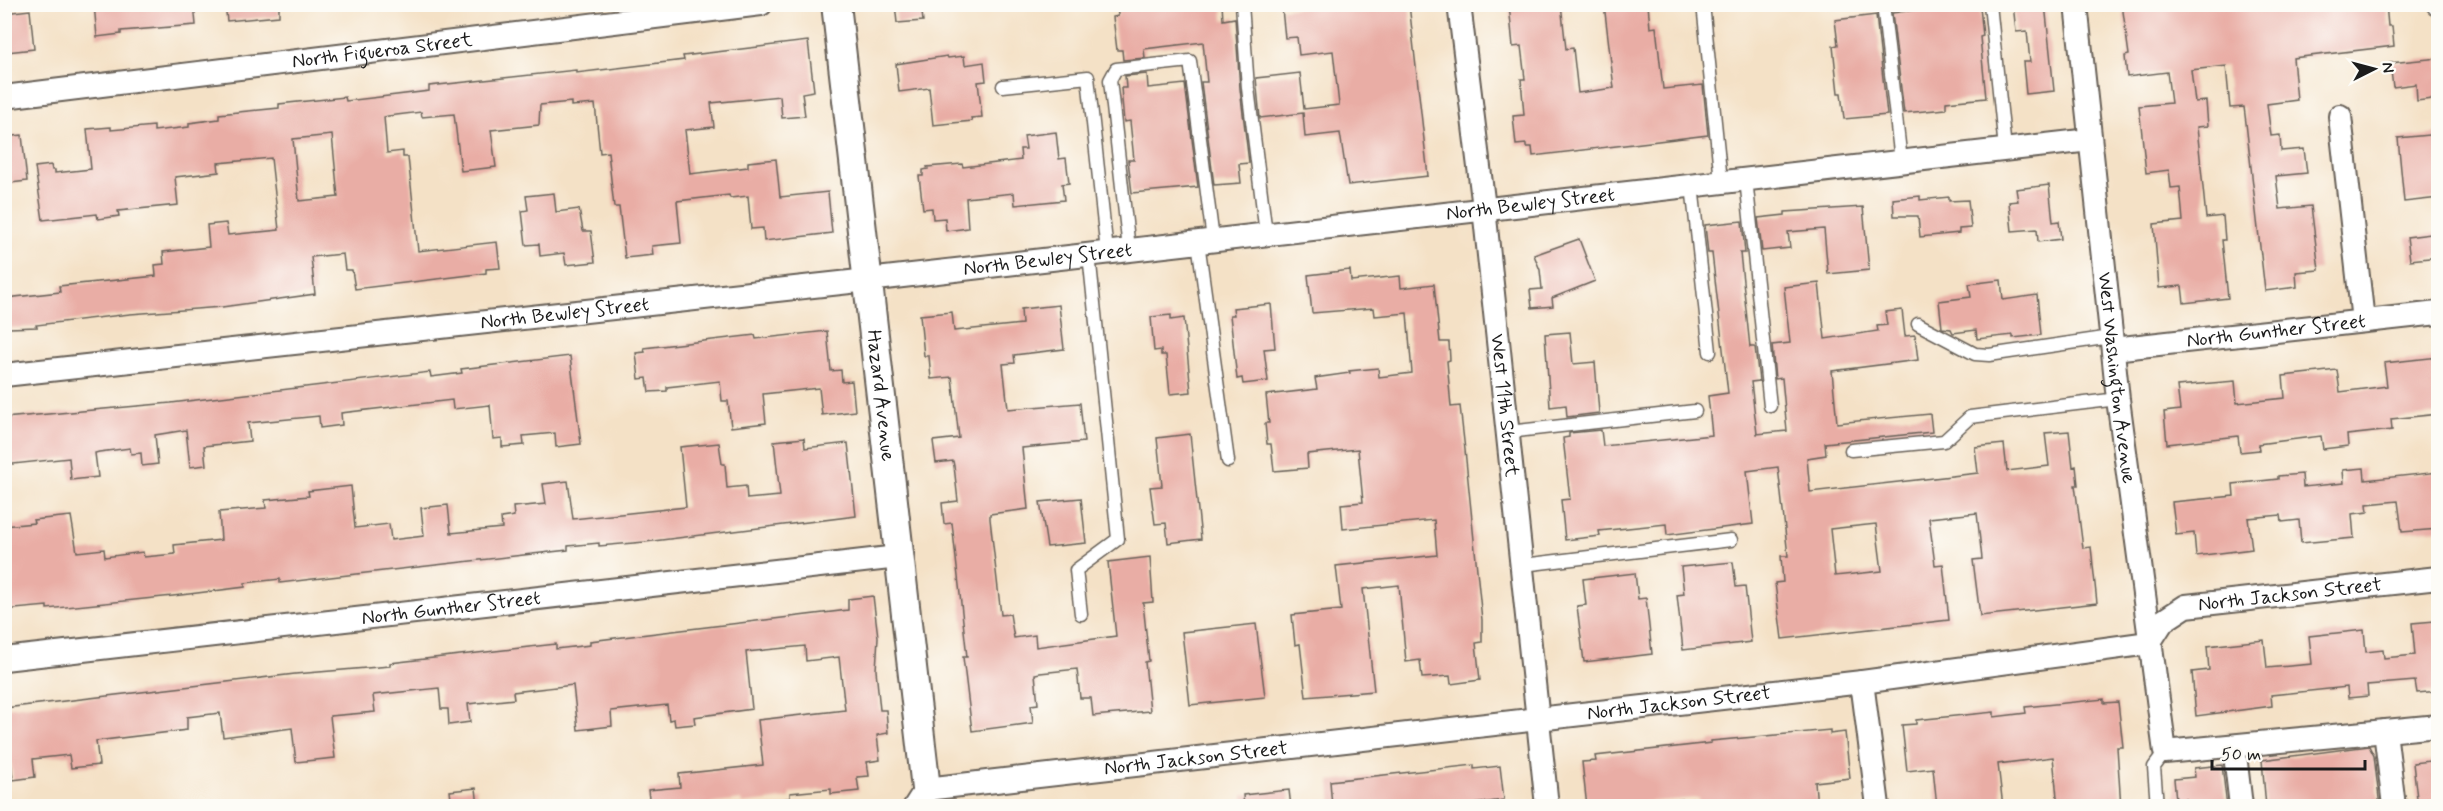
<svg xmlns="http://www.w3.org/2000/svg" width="2443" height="811" font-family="Mynerve,sans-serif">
<rect width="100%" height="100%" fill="#fdfcf7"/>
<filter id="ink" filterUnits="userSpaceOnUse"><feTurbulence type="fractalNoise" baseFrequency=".0167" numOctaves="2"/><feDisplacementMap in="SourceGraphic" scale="12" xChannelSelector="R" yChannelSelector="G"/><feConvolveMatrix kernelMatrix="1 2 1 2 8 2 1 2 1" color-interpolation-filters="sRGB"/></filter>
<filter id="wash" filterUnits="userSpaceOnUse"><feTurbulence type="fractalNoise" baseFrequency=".008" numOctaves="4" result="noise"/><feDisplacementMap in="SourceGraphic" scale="24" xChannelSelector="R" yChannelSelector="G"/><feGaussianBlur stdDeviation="1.35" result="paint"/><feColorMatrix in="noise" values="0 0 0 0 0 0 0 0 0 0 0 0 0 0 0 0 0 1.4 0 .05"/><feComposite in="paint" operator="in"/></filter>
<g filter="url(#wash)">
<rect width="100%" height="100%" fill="#f4e1c6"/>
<g id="blocks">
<path fill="#e9ada5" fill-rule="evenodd" d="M94,4H194L196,25L121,31V34L97,37Z
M225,4H279V16L227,21Z
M895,4H921L923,21L897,23Z
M1117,4H1222L1223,20L1235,18L1240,89L1249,163L1239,164L1241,183L1214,185L1201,82H1207L1203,42L1144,49L1145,58L1123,60L1122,50H1117L1113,17L1118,16Z
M1335,4H1409L1428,176L1348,185L1340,133L1305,137L1303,113L1260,118L1256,78L1300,73L1304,109L1339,105L1333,51L1299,55L1297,37L1285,38L1282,9Z
M1509,4H1561L1566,49L1573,48L1578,93L1614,88L1604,4H1648L1650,28L1656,27L1663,89L1703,85L1708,135L1533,156L1532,147H1526V144L1516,145L1513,116L1524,115L1521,79H1525L1521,46L1513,47Z
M2013,4H2045L2054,91L2026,94L2023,62H2030L2027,31L2016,32Z
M2122,4H2386L2388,26H2392L2394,46L2293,58L2297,100L2267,104L2271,136L2280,135L2281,151L2304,149L2307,173L2276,176L2280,209L2311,206L2319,270L2296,272L2297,287L2265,291L2246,123L2244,107L2230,108L2226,66L2191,70L2195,102L2206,101L2208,126L2197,127L2206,218L2223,216L2225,240H2222L2228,298L2184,303L2182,286L2159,288L2154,224L2183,221L2180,187L2171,188L2169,170L2146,173L2139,106L2171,103L2167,72L2127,77L2125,56L2129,55Z
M1980,7L1983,36L1980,37L1986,98L1946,102V109L1904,113L1892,13L1933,8L1934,12Z
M30,10L34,49L7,52L4,13Z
M1876,15L1887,115L1844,119L1841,93H1838L1833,46L1838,45L1835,20Z
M808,41L814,91L802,93L805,116L782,118L780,96L711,103L714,127L685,130L690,174L748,167V162L776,159L780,197L828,192L832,233L764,241L763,228L751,229L748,196L730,198L729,195L677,201L681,243L652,246L653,255L625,258L619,207H614L608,152L600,153L595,104L571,106V102L540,105L539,125L491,130L496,167L461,171L454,114L422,117L421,112L388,116L384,117L387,153L403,151V157H408L418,251L497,242L500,268L486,269V273L355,289L352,270H345L343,254L311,257L315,294L222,307L130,314L36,325L37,327L9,328L6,298L60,292L59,286L156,276L155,265L164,264L163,252L209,247L207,225L226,223L228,235L279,230L271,158L218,163L219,172L175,177L178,205L118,211L119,216L98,219L97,214L43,220L35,167L51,165L52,170H55V173L91,169L87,129L111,127V130L154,126V131L189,127V123L219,119V114L279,108V104L345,97L346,101L380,97L429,91V86L576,70V73L684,60L683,56ZM332,135L338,197L299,201L293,139Z
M947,56L948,58L964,56L965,65L984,62L986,81L978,82L982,117L971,118L972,121L933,125L929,88L899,92L896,64Z
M2439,58V98L2417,101L2416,84L2393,87L2390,63Z
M1147,74L1148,88L1185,84L1198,187L1132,193L1128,160H1134L1130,121L1124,122L1121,88H1126L1125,76Z
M1056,132L1059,159L1066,158L1069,183L1062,184L1064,200L1015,205L1014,193L966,198L968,228L946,231L945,218L933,219L932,208L923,209L919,176H923V170L928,169L927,167L962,164L963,167L1021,160L1020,149H1026L1024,136Z
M2439,134V198L2404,202L2398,138Z
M22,135L27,181L11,183V178H4V137Z
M2049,185L2053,222L2059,221L2061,239L2038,242L2037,229L2012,231L2009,202L2018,201L2016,189Z
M554,193L556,212L579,209L583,231H591L595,262L566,265L564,253L540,256L539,244L526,245L522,211L528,210L526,196Z
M1920,196V200L1949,197V201L1968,200L1971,228L1959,229V233L1920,237L1918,216H1894L1893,199Z
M1863,207L1869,270L1828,274L1824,229L1788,232L1790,248L1762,251L1758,218L1785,215V212Z
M1742,221L1745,253H1740L1750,347H1755L1759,381L1751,382L1757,434L1787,431L1782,378L1775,379L1772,345L1790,343L1784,287L1819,283L1825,339L1878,331L1877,326L1887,325L1885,312L1902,310L1905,336L1915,335L1918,360L1832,371L1837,423L1930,414L1932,432L1825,443L1826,455L1807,458L1810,492L1978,473L1975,447L2004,444L2007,471L2049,466L2045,433L2069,431L2073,467L2076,466L2078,485H2075L2083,548L2091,547L2097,603L1980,616L1973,560L1982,559L1977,513L1929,518L1935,565L1943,564L1949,620L1782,639L1775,583L1783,582L1781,556H1788L1778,467L1747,471L1753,524L1667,535L1666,524L1599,531L1600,536L1565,540L1561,500L1570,499L1563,438L1569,437V433L1601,430L1603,446L1712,435L1708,396L1728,393L1712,253H1708L1705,225ZM1876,524L1882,571L1835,576L1830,529Z
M2439,233V257L2410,260L2407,237Z
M1579,239L1595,281L1552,298L1553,306L1532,308L1530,290L1542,289L1540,270L1534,255Z
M1350,270L1351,281L1400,276L1401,288L1434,284L1440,342H1449L1450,360L1447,361L1451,407L1460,406L1465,450L1482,620V642L1476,643L1480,680L1451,684L1450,676L1422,678L1420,660L1406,662L1399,585L1363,589L1374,691L1306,697L1300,644L1295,645L1292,615L1341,610L1336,566L1437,555L1434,520L1343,529L1341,504L1363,502L1358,449L1307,454L1308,468L1274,471L1271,444H1267L1265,423H1269L1266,395L1317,389L1315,378L1350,373L1349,371L1378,368L1379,377L1412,373L1407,313L1375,316L1374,308L1312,313L1308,275Z
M2001,280L2003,300L2037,295L2041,335L2013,338V335L1977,339L1976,330L1953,333L1951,329L1942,328L1939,301L1971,297L1969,284Z
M1271,304L1275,348L1264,349L1268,381L1243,384L1242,378L1237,379L1230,315H1234L1233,308Z
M1059,305L1064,349L1014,355L1015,363L1003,364L1008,409L1080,403L1084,442L1022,448L1028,509L990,514V519L1001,615L1010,614L1014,638L1035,635L1036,647L1116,636L1108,562L1150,557L1153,602L1143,603L1149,661L1145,662L1150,711L1093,716L1091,698H1080L1077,669L1040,673L1035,674L1038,704L1031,705L1033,723L972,731L963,657H967L952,523L944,524L942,503L958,501L954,466L953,461L936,463L933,441L959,438L952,377L931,379L929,356H924L920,315L952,312L954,331L1022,324L1021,309Z
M1171,315V320L1184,318L1191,392L1170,394L1166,355H1161V350L1154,351L1151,317Z
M827,331L831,371L841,370L842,382L852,381L855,411L822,415L819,388L763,394L766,423L731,427L728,401H722L720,381L667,387V391L649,392L647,378L639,379L636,353L645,352L644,348L755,335L756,339Z
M1570,332L1573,364L1595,362L1599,413L1567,417L1566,405L1550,407L1545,334Z
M570,356L581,444L556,447L555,433L523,436L524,445L502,447V438L493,439L490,405L453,409L452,400L341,413L342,425L320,428L319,416L248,423L250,441L204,446L206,465L190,467L186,430L155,435L158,464L142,466L141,453L131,454L130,448L99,452L95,453L98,477L71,480L69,458L4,465V418L171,403L430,372L431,377L462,373L461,369Z
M2439,357V414L2391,419L2392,430L2347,435L2348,446L2323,449L2321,436L2258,444L2259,450L2240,452L2238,436L2167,444L2164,412L2180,410L2177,386L2235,381L2237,403L2285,398L2283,376L2337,370L2340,392L2387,386L2384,363Z
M1190,434L1201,539L1168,543L1166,523L1155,524L1150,487L1162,486L1157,438Z
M804,438L805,448L848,443L856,516L645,542L599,546V543L568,546V550L313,579L280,583V579L245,583V587L173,596L47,609V606L4,610V526L34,523L33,520L71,516L77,552L104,549L105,557L143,552L144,557L175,554L174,545L221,540L219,512L266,508L265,500L309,496L308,491L351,486L355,528L389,524L391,540L424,536L421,508L448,505L451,533L502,528L501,518L514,516L513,507L546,504L543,484L568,481L573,519L686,507L680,447L719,443L722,464H725L727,488L746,486L747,499L780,496L774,441Z
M2364,468L2365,480L2439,472V529L2402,532L2398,501L2367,504L2368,512L2352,514L2354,538L2301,543L2299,520L2282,522L2281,515L2248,518L2252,549L2196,556L2194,533L2176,535L2172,502L2234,496L2233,484L2278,479V476L2302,474L2303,487L2344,483L2343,470Z
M1081,498L1086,543L1047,547L1040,502Z
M1733,562L1736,587L1745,586L1751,642L1683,650L1677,595L1684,594L1681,567Z
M1635,573L1638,599L1646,598L1652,654L1584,662L1577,606L1586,605L1583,579Z
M873,596L878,637L876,670L880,710H886L888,733L877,735L880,760L867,762L869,776L857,777L859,791L831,794V789L790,793V798L742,804L741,800L690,807H650L648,790L680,787L679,774L763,765L758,720L845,710L839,657L806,661L805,646L746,652L752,709L694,717L695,724L675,726L674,719L669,720L667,705L611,711L612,726L578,730L573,685L513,692L514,699L468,704L470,722L449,725L448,709H441L439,688L373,695L375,712L330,716L335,758L296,762L292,728L223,737L220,713L187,717V730L96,741L99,765L71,768L69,755L33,759L35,777L13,780L5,708L295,674L390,666V663L529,647L556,644V649L590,645V641L848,610V599Z
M2435,621L2439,658V691L2417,693L2415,681L2367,685L2368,696L2348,698L2347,687L2271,695L2272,706L2196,716L2192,672L2209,670L2207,646L2264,640L2267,668L2312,664L2309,636L2364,630L2366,652L2383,650L2384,658L2415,655L2412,623Z
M1256,624L1265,697L1190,705L1182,632Z
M2104,699V703L2118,702L2123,747H2117L2121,807H2058L2053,757L1998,764L2003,807H1937L1933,768L1907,771L1902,725L1916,724V720L1994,712V717L2026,713L2025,707Z
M1830,730V734L1845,732L1850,778L1815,782L1817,807H1746L1745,802L1700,807L1699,798L1587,807L1582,762L1596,761L1595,756L1711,743V741Z
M2369,746L2374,756L2380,807H2342L2341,803L2313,807H2266L2262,760Z
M2439,760V807H2418L2413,763Z
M1474,765V769L1500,766L1504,800L1450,807H1332L1330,781Z
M2222,765L2227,807H2193V805H2187L2186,799L2176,800L2174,779L2195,777L2194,768Z
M476,788L478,807H452L450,791Z
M1289,790L1291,807H1244L1243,795Z"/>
</g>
</g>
<g filter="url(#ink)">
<use href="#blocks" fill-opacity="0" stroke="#686158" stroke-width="1.5"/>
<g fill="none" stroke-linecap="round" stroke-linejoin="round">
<defs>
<path id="service" d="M1242,4L1248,88L1266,234
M1703,4L1721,181
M1883,4L1901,161
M1990,4L2005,149
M2431,4L2438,12
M1003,86L1088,77L1107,252
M1746,179L1770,406
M1692,185L1710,352
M1198,242L1228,461
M1129,249L1110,80L1116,69L1190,61L1213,240
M1918,324L1975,354L1989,355L2111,337
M1508,432L1695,411
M1851,450L1944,441L1970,417L2118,399
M1523,565L1731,540
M1081,614L1076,570L1118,539L1089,254
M2157,806L2154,767L2165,752"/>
<g id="minor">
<path id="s1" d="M1459,4L1484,208L1547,806"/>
<path id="s2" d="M2076,4L2118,399L2165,752L2438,726"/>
<path id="s3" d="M4,97L761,4"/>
<path d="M2340,116L2363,321"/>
<path id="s4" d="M2113,349L2438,313"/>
<path id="s5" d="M4,375L868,280L2090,140"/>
<path id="s6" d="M4,659L898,557"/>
<path d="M1862,682L1878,806"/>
<path d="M2385,731L2394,806"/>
<path d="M2234,746L2241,806"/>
<path id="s7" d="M915,806L926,789L1862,682L2149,643L2163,621L2186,606L2438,578"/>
</g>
<g id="tertiary">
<path id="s8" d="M836,4L926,789"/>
</g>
</defs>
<use href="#service" stroke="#686158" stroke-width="15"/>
<use href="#minor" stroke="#686158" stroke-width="26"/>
<use href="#tertiary" stroke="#686158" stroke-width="32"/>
<use href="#service" stroke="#fff" stroke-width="12"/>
<use href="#minor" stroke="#fff" stroke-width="22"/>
<use href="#tertiary" stroke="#fff" stroke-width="28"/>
</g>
</g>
<g text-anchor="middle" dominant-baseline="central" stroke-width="4.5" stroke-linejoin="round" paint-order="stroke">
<g font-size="20" fill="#1c1c1c" stroke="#fdfcf7">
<text stroke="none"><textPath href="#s3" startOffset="381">North Figueroa Street</textPath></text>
<text stroke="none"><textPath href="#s5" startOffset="1536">North Bewley Street</textPath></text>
<text stroke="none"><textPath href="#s5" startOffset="1050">North Bewley Street</textPath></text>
<text stroke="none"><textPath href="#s5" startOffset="564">North Bewley Street</textPath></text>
<text stroke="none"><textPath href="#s4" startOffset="164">North Gunther Street</textPath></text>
<text stroke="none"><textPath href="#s2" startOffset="376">West Washington Avenue</textPath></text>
<text stroke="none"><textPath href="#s8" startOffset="394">Hazard Avenue</textPath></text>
<text stroke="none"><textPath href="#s1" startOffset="404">West 11th Street</textPath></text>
<text stroke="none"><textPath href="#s7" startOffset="1410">North Jackson Street</textPath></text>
<text stroke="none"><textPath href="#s6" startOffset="450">North Gunther Street</textPath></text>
<text stroke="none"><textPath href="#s7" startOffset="778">North Jackson Street</textPath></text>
<text stroke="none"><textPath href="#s7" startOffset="292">North Jackson Street</textPath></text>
</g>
</g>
<rect width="2443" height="811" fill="none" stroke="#fdfcf7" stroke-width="24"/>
<g transform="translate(2374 69) rotate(84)" stroke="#fdfcf7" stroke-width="4.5" paint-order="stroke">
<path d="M0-4.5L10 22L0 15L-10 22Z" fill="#1c1c1c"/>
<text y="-9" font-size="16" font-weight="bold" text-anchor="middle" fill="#1c1c1c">N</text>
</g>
<path d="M2212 760v9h153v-9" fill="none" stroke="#1c1c1c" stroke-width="3"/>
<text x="2221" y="760" font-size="18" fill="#1c1c1c" stroke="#fdfcf7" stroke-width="4.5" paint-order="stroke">50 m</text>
</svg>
